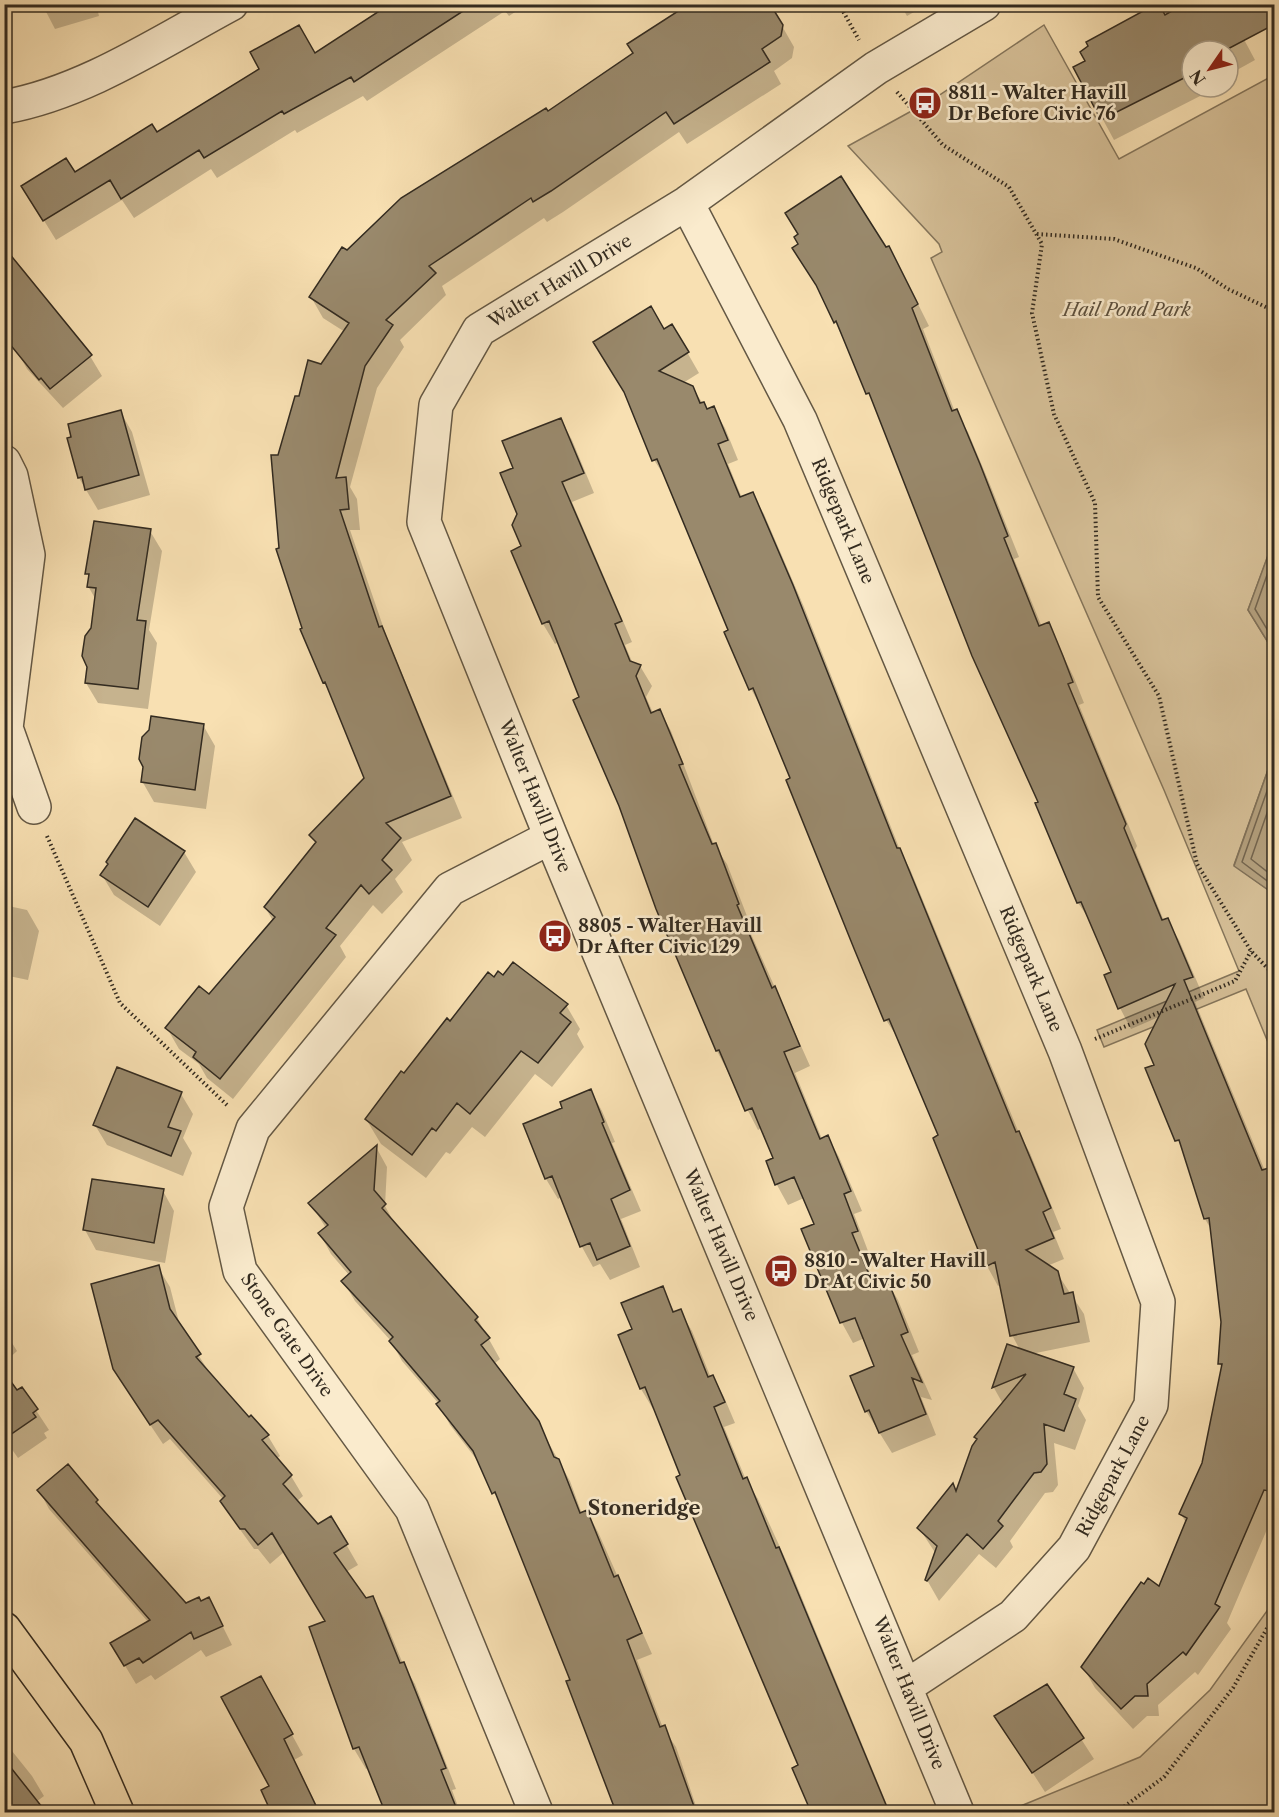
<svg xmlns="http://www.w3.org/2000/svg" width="1279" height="1817" font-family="'Libre Caslon Text',serif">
<rect width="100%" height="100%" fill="#f8e0b2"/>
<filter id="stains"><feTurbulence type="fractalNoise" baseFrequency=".00333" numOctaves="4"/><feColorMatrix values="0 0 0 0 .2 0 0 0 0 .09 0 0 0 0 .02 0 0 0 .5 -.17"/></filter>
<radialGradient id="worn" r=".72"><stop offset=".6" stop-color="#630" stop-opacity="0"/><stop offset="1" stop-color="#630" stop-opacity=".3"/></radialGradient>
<path fill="#d7c199" stroke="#85765c" stroke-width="1.5" d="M1044,25L1119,159L1274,75V548H1271L1248,610L1274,652V753L1234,865L1274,894V1057L1246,989L1104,1047L1097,1030L1239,971L1164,790L931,258L942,252L939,244L848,146L935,98Z
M1274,1595V1812H1006L1140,1757L1210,1690L1267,1611Z"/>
<path fill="#b5a280" stroke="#81725a" stroke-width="1.5" d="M1271,547L1274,548V652L1248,610Z
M1274,753V894L1234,866Z"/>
<path fill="#0003" d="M42,4H96L99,16L55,29Z
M394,4H527L509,16L505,11L367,101L363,96L297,133L295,130L217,178L211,169L134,218L122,200L56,240L35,206L74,175L315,55Z
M900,4H928L907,16Z
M1159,4H1225L1255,60L1228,75V51H1192V87H1206L1203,88L1206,93L1114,140L1075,68Z
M782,26L794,47L792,58L774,71L781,84L687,144L679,132L563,212L547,222L544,218L442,286L446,295L400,340L404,347L377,388L350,487L357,499L360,530H350L386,635L462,818L402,842L412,860L395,879L403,892L382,914L373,905L340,946L346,957L233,1099L207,1078L199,1064L179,1049L167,1028L209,996L273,921L265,907L316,844L311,835L366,778L302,630L304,629L280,550L279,456L300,398L345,332L323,318L311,297L347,252L547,113Z
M4,249L23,269L90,356L102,376L63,408L27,369L17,351Z
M794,249L900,268L929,326L923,329L955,412L968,432L991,487L1019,557L1014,559L1042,627L1048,624L1074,678L1084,703L1079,705L1137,846L1135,850L1164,921L1167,920L1179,940L1204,998L1195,1002L1265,1171L1268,1170L1274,1181V1513L1227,1623L1231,1629L1198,1675L1195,1672L1158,1705L1159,1716H1147L1133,1729L1095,1688L1083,1667L1159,1588L1186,1523L1181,1514L1203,1463L1223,1369L1219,1363L1222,1322L1212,1231L1205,1219L1186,1158L1147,1069L1156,1066L1161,1016L1131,1029L1120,1008L1113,973L1092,923L1078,903L1037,804L1040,803L878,413L822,294Z
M672,326L699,373L683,383L692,387L707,410L713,408L725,428L738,460L728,464L742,498L752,494L764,514L804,607L902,855L910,869L1019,1133L1030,1153L1061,1229L1053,1232L1064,1259L1047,1266L1057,1273L1084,1314L1090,1342L1031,1354L1073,1368L1084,1388L1078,1406L1086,1420L1075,1450L1054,1443L1058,1485L1053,1492L1045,1493L1010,1541L1013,1547L996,1568L979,1554L939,1601L927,1580L936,1554L919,1528L957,1493L978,1441L976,1437L1003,1404L994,1388L1008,1346L1020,1350L1012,1335L1001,1285L998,1286L987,1266L940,1136L899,1040L886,1020L792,779L762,709L751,689L730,631L667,480L654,460L627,396L664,331Z
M120,411L132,432L150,495L98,510L79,478Z
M561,420L572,440L594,493L572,502L632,642L625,645L633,664L640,666L652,686L646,697L653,713L660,711L671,731L714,845L727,864L750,924L747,925L810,1066L795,1073L822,1139L828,1137L839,1157L862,1211L854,1214L868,1251L862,1254L875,1284L886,1280L898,1300L919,1352L912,1355L932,1400L921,1397L936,1435L892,1453L866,1411L876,1367L865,1338L853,1343L842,1323L803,1230L816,1225L804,1198L788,1205L777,1185L768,1162L775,1159L762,1128L758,1130L717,1051L644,874L559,642L555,644L543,624L513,552L523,547L515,469Z
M150,531L162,551L149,630L157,643L148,709L98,703L86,683L96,600L88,586L90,578L87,573Z
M203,725L215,746L206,809L154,802L142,781Z
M184,852L196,872L160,926L114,895L102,875Z
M4,900L13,907L27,910L39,931L28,980L4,975Z
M494,979L566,1005L580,1029L577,1034L584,1047L552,1087L535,1074L485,1137L472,1127L450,1154L446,1152L426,1178L381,1144L366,1119L451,1023Z
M591,1091L602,1111L615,1142L612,1143L641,1211L621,1219L640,1267L610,1280L600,1264L593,1267L582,1247L562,1197L558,1199L546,1179L525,1125L564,1108Z
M181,1094L193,1114L183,1138L192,1153L183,1176L107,1145L95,1125Z
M376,1147L387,1167L385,1206L396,1226L477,1318L500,1359L494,1364L537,1422L570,1481L582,1514L587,1512L598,1532L652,1654L637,1660L663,1728L676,1747L698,1812H618L568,1682L572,1681L504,1511L480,1464L450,1425L439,1404L402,1361L391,1341L355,1301L343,1281L349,1275L331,1254L320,1234L326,1228L310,1203Z
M163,1191L174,1211L165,1263L96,1250L85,1230Z
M158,1267L170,1287L180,1326L211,1375L249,1419L268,1436L280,1456L276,1459L291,1476L303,1496L296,1502L317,1526L331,1518L358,1565L346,1572L366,1600L373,1598L384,1618L403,1664L415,1684L456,1789L452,1790L460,1812H387L369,1768L366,1769L354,1749L310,1628L326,1622L284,1552L270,1564L258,1549H254L234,1521L222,1501L224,1500L170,1439L163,1444L127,1390Z
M662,1288L675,1313L680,1311L692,1331L711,1378L713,1377L724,1397L735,1423L724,1427L746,1480L758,1499L790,1569L890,1812H812L794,1768L800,1766L655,1408L653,1409L641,1389L620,1336L634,1330Z
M4,1330L17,1351L4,1363Z
M4,1371L16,1393L22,1389L49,1430L44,1433L47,1438L18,1458L4,1438Z
M39,1490L97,1501L105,1514L185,1605L209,1599L232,1645L206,1657L201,1650L155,1680L151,1675L136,1684L112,1644L149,1623L49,1509Z
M1047,1686L1094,1759L1045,1792L996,1716Z
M272,1698L303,1755L294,1760L320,1812H273L263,1791L271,1787Z
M4,1741L32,1776L44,1796L36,1802L45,1812H4Z"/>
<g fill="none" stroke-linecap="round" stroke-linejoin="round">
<path stroke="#746650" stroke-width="1.5" d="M1274,555L1255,609L1274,641
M1274,771L1242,862L1274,886
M1274,793L1251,859L1274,877"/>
</g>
<path fill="#99896c" stroke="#332b20" stroke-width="1.5" d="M390,4H474L354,82L351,77L284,114L282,111L204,158L199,150L121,199L110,180L43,221L21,186L66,158L75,172L152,124L157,132L259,69L250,52L299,25L315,53Z
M689,4H770L783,25L781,36L762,49L770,62L674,124L666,112L551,191L533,202L531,198L429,266L436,273L386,320L393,325L365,366L336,478L346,477L349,509L340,510L379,627L382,626L451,796L386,823L401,838L382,860L392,870L369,894L361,885L326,928L336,935L220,1079L193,1057L196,1052L165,1028L199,986L209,994L275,917L264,907L316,842L309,835L364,778L325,682L323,683L300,629L302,628L276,549L279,548L271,455H278L295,396H299L308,360L321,364L349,323L309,297L342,247L347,250L401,198L546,108L548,111L633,53L627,44Z
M1156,4H1159L1165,15L1184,4H1275V24L1224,51H1192V74L1101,120L1073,67L1085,61L1080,52L1088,46L1086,42Z
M841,176L886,247L889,246L918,304L912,308L952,411L957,409L980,464L1008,536L1004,538L1039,626L1049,622L1063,656L1073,682L1068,684L1126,824L1124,828L1162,920L1168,918L1193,977L1184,980L1262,1170L1269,1168L1275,1186V1492L1264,1490L1215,1604L1220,1607L1186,1655L1183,1652L1147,1684L1148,1696H1135L1121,1709L1081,1667L1141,1582L1144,1584L1148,1578L1159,1586L1187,1518L1179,1514L1202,1463L1222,1364H1218L1221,1322L1209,1218L1204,1219L1179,1140L1175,1141L1145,1068L1154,1065L1145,1044L1175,984L1118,1009L1104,975L1111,972L1081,902L1077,903L1035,803L1038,802L972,656L869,393L866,394L836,321L834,323L816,285L792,248L798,244L794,237L798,234L785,213Z
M4,247L92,355L50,389L41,378L39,380L4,337Z
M651,306L664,329L672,324L689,352L659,371L693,386L700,403L704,402L707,409L714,406L728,440L718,444L740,497L753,492L793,585L897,848H900L1016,1132L1019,1131L1051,1208L1043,1212L1054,1238L1026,1250L1058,1271L1064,1294L1073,1292L1079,1322L1010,1336L995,1262L985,1267L933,1138L938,1135L889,1019L884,1021L855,951L786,780L790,778L753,688L749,690L724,632L728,630L657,459L652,461L624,392L593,342Z
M121,410L139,475L85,490L82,477L78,478L67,438L71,437L68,424Z
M561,418L584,473L562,482L622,621L615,624L630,661L641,665L636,676L651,713L660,709L683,764L679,765L712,844L716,843L739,904L737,905L772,988L775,986L800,1046L784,1052L820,1139L828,1135L851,1191L844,1194L858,1231L852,1233L873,1284L887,1278L908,1332L901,1335L922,1382L912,1378L926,1414L879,1433L869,1410L865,1412L850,1376L874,1366L855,1318L840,1323L801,1229L814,1224L794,1177L775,1185L766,1161L773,1158L752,1108L745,1111L719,1050L716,1051L656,909L619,806L573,700L579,697L549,621L542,624L511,551L521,546L512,525L517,514L500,473L513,468L502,441Z
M94,521L151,529L137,620L146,621L138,689L85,683L87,667L82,656L85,636L91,628L96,588L87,587L89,574H85Z
M151,716L204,724L195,790L141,782L143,767L139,759L142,737L149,730Z
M135,818L185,851L148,907L100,875L108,864L106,862Z
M513,962L568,1004L560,1013L571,1022L538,1063L521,1051L470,1114L457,1103L436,1131L432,1128L412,1155L365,1119L401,1071L404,1073L447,1018L450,1021L488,972L494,977L498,971L503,975Z
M117,1067L182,1092L168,1127L181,1131L171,1156L93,1125Z
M591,1089L604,1122L602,1123L630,1190L611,1199L630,1246L597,1260L590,1243L580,1247L552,1176L545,1179L523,1124L562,1108L560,1102Z
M377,1145L374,1190L386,1204L382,1208L478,1317L475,1320L490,1338L481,1345L539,1421L554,1457L559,1459L580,1513L587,1510L614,1577L618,1575L642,1633L627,1640L660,1727L665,1725L696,1812H616L566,1681L570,1680L495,1492L492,1494L473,1451L436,1404L440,1401L389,1341L393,1337L341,1281L351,1272L318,1233L328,1225L308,1203Z
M92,1179L164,1189L154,1243L83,1230Z
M159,1265L170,1309L201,1354L196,1357L249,1417L251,1415L269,1435L262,1440L292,1475L283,1484L318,1524L331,1516L348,1544L334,1553L366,1598L373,1596L400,1663L404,1662L446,1768L441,1770L458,1812H385L359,1747L353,1749L309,1627L325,1621L272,1533L258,1545L245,1529H240L220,1501L225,1496L158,1420L150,1425L113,1369L91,1284Z
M663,1286L673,1312L681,1309L708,1377L713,1375L725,1402L714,1407L743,1479L747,1477L776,1548L779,1547L889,1812H811L792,1768L798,1765L676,1477L680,1475L645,1387L640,1389L618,1335L632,1329L621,1303Z
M1007,1344L1074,1367L1064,1394L1076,1399L1064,1431L1044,1424L1047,1464L1041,1472L1034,1473L998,1521L1003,1526L983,1549L967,1534L927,1581L925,1580L937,1546L917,1528L953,1483L956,1491L972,1446L977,1439L974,1437L1026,1374L992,1388Z
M4,1372L17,1390L22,1387L38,1409L33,1413L36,1417L4,1439Z
M68,1464L98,1500L96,1502L186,1603L199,1597L201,1601L209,1597L223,1626L194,1639L191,1632L143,1663L139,1658L124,1666L110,1643L150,1620L37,1490Z
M261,1676L293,1734L284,1739L319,1812H271L261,1790L269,1786L221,1697Z
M1047,1684L1084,1738L1032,1773L994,1716Z
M4,1759L46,1812H4Z"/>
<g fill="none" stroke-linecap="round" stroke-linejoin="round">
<defs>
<path id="minor" d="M4,107C84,93 160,42 231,4
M687,203L800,420L1065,1051L1158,1302L1151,1405L1074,1548L1013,1616L907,1686
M4,462L11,476L28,555L6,728L34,807
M536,1812L412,1509L240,1271L226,1207L253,1129L450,889L551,837
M957,1812L551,837L424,522L436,405L479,330L687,203L876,68L984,4"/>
<path id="primary" d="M4,1629L86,1741L117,1812"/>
</defs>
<use href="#minor" stroke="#645844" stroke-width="36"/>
<use href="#primary" stroke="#332b20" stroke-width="36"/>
<path stroke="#332b20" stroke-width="4" stroke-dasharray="1.5 3" stroke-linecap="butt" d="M839,4L859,40
M897,92L943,145L1009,187L1042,244L1032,313L1054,414L1095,503L1098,597L1159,696L1197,864L1251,951L1274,975
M1037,234L1114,239L1196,268L1228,289L1274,311
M47,836L120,1003L228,1106
M1095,1039L1235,981L1251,951
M1117,1812L1164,1777L1233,1688L1274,1616"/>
<use href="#minor" stroke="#faebcd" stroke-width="33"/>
<use href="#primary" stroke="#f8e0b2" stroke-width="33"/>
</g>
<defs>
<symbol id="bus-disc" viewBox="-11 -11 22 22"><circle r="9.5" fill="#8f2418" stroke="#faebcd"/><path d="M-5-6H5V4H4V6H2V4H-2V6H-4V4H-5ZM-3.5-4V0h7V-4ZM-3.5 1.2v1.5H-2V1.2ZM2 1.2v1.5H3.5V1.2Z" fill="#fff"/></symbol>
</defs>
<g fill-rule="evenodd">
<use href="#bus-disc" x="906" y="84" width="38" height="38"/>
<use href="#bus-disc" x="536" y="917" width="38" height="38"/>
<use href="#bus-disc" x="762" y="1252" width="38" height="38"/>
</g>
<g text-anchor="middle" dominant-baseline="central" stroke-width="5" stroke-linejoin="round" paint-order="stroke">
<g font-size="18" font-weight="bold" fill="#332b20" stroke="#faebcd" text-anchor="start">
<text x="948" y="93">8811 - Walter Havill<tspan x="948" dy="21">Dr Before Civic 76</tspan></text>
<text x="578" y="926">8805 - Walter Havill<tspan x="578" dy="21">Dr After Civic 129</tspan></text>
<text x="804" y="1261">8810 - Walter Havill<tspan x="804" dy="21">Dr At Civic 50</tspan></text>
</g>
<g font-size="18" fill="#332b20" stroke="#faebcd">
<text transform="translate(560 281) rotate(-31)">Walter Havill Drive</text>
<text transform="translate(843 521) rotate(67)">Ridgepark Lane</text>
<text transform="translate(535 796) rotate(68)">Walter Havill Drive</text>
<text transform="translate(1031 969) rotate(67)">Ridgepark Lane</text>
<text transform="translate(721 1245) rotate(67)">Walter Havill Drive</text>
<text transform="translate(287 1335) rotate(55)">Stone Gate Drive</text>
<text transform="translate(1113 1476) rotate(-62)">Ridgepark Lane</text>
<text transform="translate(909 1693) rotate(68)">Walter Havill Drive</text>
</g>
<g font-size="18" font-style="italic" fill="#5c503e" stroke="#faebcd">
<text x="1127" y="310">Hail Pond Park</text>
</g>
<g font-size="20" font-weight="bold" fill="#332b20" stroke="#faebcd">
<text x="644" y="1508">Stoneridge</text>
</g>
</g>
<rect width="1279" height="1817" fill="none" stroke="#f8e0b2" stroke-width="24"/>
<rect x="6" y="6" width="1267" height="1805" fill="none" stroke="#332b20" stroke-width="3"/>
<rect x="12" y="12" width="1255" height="1793" fill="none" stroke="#332b20" stroke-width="1.5"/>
<g transform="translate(1210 69) rotate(235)"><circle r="28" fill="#faebcd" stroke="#aa9e88" stroke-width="1.5"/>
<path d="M0-4.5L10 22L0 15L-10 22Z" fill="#8f2418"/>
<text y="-9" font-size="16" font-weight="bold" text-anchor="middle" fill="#332b20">N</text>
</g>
<rect width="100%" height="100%" filter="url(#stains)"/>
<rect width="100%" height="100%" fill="url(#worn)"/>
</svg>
